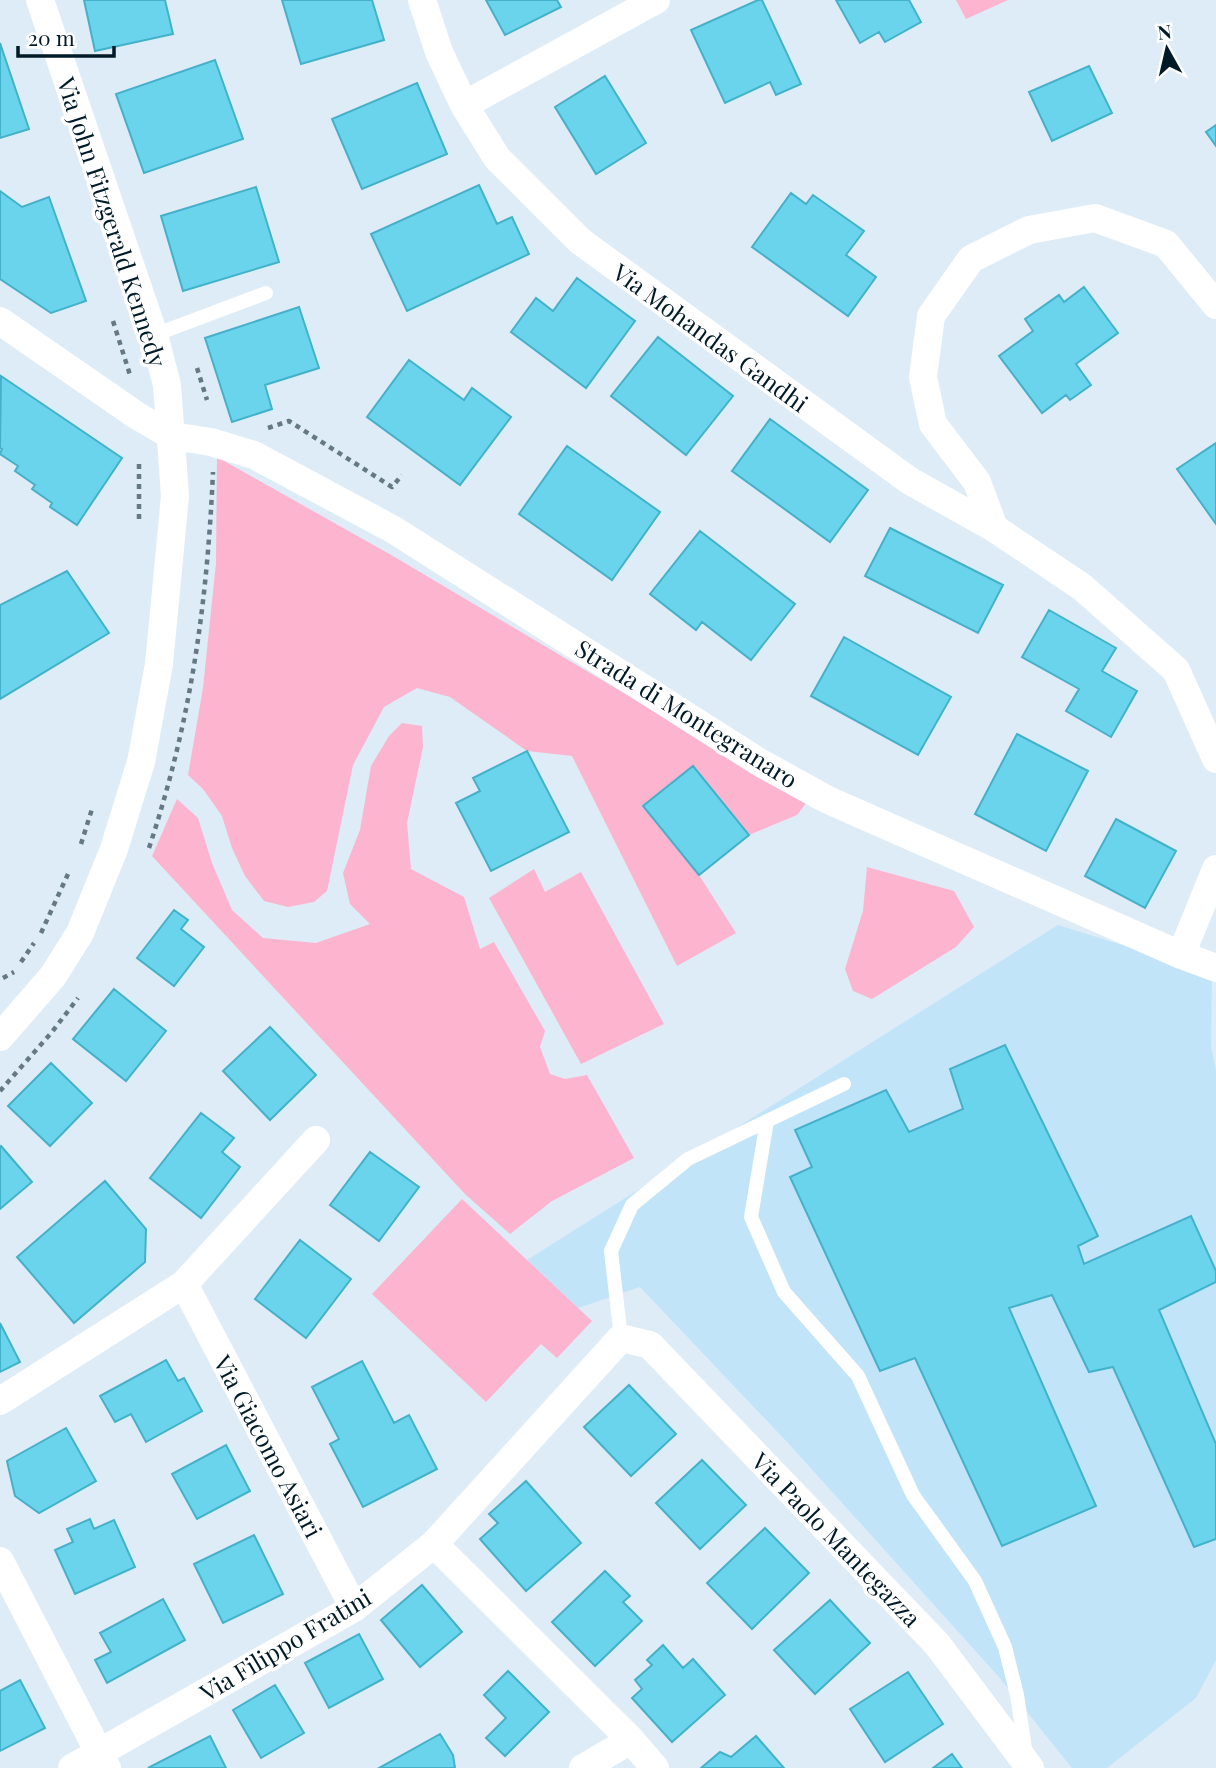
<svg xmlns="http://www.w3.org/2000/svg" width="1216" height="1768" font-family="'Playfair Display',serif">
<rect width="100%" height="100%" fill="#ddecf6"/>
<path fill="#c2e4f9" d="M1058,925L1212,973L1211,1046L1216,1071V1660L1196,1698L1107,1768H1072L999,1677L789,1444L640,1287L578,1308L527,1260Z"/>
<path fill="#fdb4cf" d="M956,0H1008L966,19Z
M217,457L393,556L807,802L797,815L749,835L693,766L643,806L699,875L736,933L677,966L572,756L527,751L450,697L417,688L384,707L353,765L327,891L314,902L288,907L264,901L245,876L232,848L222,816L203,789L188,775L203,688L216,563Z
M402,723L422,726L423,747L407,823L411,869L464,897L480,949L494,942L545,1031L540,1047L550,1074L565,1079L587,1075L634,1158L552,1201L510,1234L465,1194L152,856L177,799L198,818L212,863L232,910L263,938L316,943L370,924L350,904L343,873L360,830L371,766L389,736Z
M867,867L954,891L974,927L956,947L872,999L853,991L845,969L863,911Z
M534,869L545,892L581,872L664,1024L581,1064L489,898Z
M462,1199L592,1321L557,1358L541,1344L486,1402L372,1294Z"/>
<path fill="#6ad4ed" stroke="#44b1ca" stroke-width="2" d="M84,0H165L173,34L95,51Z
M282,0H372L384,40L301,64Z
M486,0H557L561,7L505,35Z
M758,0H762L801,84L776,95L770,82L725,103L691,30Z
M836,0H909L921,22L885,42L879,32L860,43Z
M0,43L29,129L0,138Z
M215,60L243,139L144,173L116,94Z
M1089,66L1112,113L1052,141L1029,92Z
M605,76L646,143L596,174L555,107Z
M417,83L447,154L362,189L332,119Z
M1216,125V146L1206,132Z
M479,185L497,224L512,217L529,254L407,311L371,234Z
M256,187L279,262L183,291L161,216Z
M0,191L22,207L49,197L86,301L51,313L0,279Z
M791,193L806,204L813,195L864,231L846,255L876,277L848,316L752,247Z
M577,278L635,321L586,388L511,332L536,298L553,311Z
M1084,287L1118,333L1076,364L1091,385L1070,400L1066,395L1042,413L999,356L1033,331L1025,319L1059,295L1064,302Z
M299,307L319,368L265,385L272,409L232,422L205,338Z
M658,337L733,396L686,455L611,396Z
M409,360L464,400L472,388L511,417L460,485L367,417Z
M1,376L122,458L77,525L50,507L52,503L32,489L35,485L15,471L18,466L0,454L2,449L0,448Z
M770,419L868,490L830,542L732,471Z
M1216,443V524L1177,469Z
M567,446L660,512L612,580L519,514Z
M890,528L1003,585L978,633L865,576Z
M700,531L795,604L751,660L702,622L696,630L650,594Z
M67,571L109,633L0,699V605Z
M1049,610L1116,648L1102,671L1137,691L1111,737L1066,711L1079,689L1022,657Z
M844,637L951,697L918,755L811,696Z
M1017,734L1088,771L1046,851L975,814Z
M527,751L569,832L491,871L456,803L480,791L473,778Z
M693,766L749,835L699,875L643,806Z
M1116,819L1176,851L1145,908L1085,876Z
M174,910L188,920L181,929L204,947L174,986L137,958Z
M114,989L166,1031L126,1081L73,1039Z
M270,1027L316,1075L270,1120L223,1071Z
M1005,1045L1098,1236L1078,1246L1084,1264L1191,1216L1216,1271V1282L1159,1310L1216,1444V1539L1194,1547L1113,1367L1089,1372L1052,1295L1009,1308L1096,1506L1002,1546L915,1358L880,1371L790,1177L812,1167L795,1130L886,1090L909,1132L963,1109L950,1069Z
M51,1063L92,1103L50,1146L8,1106Z
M201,1113L234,1138L222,1152L240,1167L201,1218L150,1178Z
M1,1146L32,1182L0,1209V1147Z
M370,1152L419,1187L379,1241L330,1205Z
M105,1181L146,1229L145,1262L74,1323L17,1257Z
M300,1240L351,1279L306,1338L255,1299Z
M0,1323L20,1362L0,1372Z
M166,1360L178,1381L184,1378L202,1411L146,1442L131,1414L115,1422L100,1396Z
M362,1361L394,1423L409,1415L437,1469L363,1507L330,1444L339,1439L312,1387Z
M629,1385L676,1434L631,1476L584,1427Z
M66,1428L96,1481L39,1513L15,1496L7,1461Z
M226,1445L250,1491L197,1519L172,1474Z
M702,1460L746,1505L700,1549L656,1503Z
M526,1481L581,1543L526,1591L480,1539L498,1523L489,1514Z
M90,1519L94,1529L114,1520L135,1567L75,1594L55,1550L73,1542L67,1529Z
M765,1528L809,1573L752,1629L707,1583Z
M254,1535L283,1594L223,1623L194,1564Z
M605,1571L630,1596L623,1602L642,1621L595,1666L552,1622Z
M422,1585L462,1632L420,1667L381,1620Z
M163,1599L185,1640L107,1683L95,1660L111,1652L100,1633Z
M830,1600L870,1643L815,1694L774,1650Z
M359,1634L383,1679L329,1708L305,1663Z
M663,1645L683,1668L693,1659L725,1695L672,1742L632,1698L642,1689L635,1680L652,1665L647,1660Z
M508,1671L549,1712L505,1756L486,1738L506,1718L484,1695Z
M908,1672L943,1724L885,1762L850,1709Z
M20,1680L45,1728L0,1751V1691Z
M275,1685L304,1733L261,1758L233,1710Z
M440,1734L453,1755L455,1768H379Z
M210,1736L226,1768H148Z
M756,1736L784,1768H701L720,1752L731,1757Z
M952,1754L962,1768H933Z"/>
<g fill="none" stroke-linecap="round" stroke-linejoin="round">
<path stroke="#647984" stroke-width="4.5" stroke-dasharray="5 5" stroke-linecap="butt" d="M113,321L130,375
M197,368L207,400
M268,428L289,421L392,487L402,475
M139,464V521
M81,844L92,809
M149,848C191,721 207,605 213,472
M41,933L68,874
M21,962L34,943
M3,978L14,972
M0,1091L52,1032L78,998"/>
<path stroke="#fff" stroke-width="14" d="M154,335L266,293
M844,1084L767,1121L751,1217L784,1292L858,1376L913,1495L975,1581L1005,1647L1017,1695L1026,1755
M621,1338L611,1251L632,1205L688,1159L767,1121"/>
<path stroke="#fff" stroke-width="28" d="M422,0L439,52L464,105L497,158L580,241L910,481L994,528L1082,587L1176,670L1216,759
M464,105L656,0
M0,321L136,415L172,436L211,442L254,455L394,530L759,762L828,800L1181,955L1216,968
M994,528L977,482L933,424L923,377L931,316L971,259L1029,230L1095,218L1166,244L1216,305
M1181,955L1216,869
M0,1037L53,976L80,933L114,849L141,762L159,664L175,496L167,385L154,335L40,0
M184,1284L354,1608
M0,1401L184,1284L316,1140
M434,1544L631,1740L655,1768
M0,1561L107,1768
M72,1768L354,1608L434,1544L621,1338L650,1345L937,1644L1030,1768
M583,1768L631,1740"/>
</g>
<g text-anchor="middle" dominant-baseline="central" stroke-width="7" stroke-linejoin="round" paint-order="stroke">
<g font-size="24" fill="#011a27" stroke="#fff">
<text transform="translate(113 222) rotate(72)">Via John Fitzgerald Kennedy</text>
<text transform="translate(711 337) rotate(36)">Via Mohandas Gandhi</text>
<text transform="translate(687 713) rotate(32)">Strada di Montegranaro</text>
<text transform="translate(269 1446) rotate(62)">Via Giacomo Asiari</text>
<text transform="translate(837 1539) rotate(46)">Via Paolo Mantegazza</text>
<text transform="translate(285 1644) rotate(-31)">Via Filippo Fratini</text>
</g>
</g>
<g transform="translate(1167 49) rotate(352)" stroke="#ffffff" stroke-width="5" paint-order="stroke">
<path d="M0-5L12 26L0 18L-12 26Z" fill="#011a27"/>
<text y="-10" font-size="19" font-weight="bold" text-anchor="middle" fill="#011a27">N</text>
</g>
<path d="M18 46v10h96v-10" fill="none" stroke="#011a27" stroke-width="3.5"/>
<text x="28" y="46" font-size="21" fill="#011a27" stroke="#ffffff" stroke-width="5" paint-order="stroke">20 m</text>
</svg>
